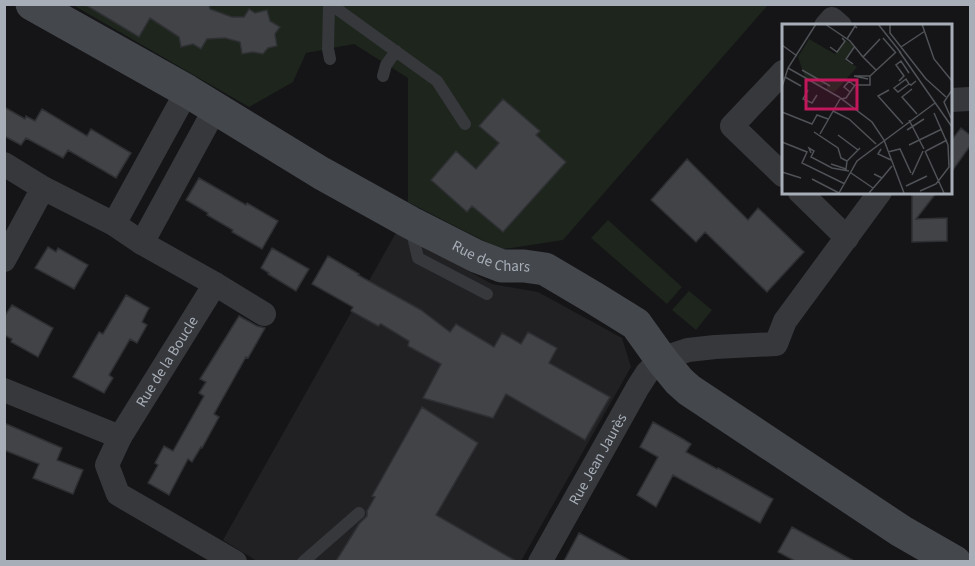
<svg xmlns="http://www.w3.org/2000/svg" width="975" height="566" font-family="'Source Sans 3',sans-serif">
<rect width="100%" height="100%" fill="#151517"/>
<path fill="#212124" d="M397,231L492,284L538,292L622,338L631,367L521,561H257L223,540Z"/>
<path fill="#1d251d" d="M73,5H768L563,240L504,249L492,245L408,202V78L354,44L306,53L293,82L249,107Z
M608,220L682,287L667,304L591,238Z
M689,291L712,310L696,330L672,310Z"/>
<path fill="#414347" stroke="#2f3033" stroke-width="1.5" d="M84,4H209L210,9L232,17H244L249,9L255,13L267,10L270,21L280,27L275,34L277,46L268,48L263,54L253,52L242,54L240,42L225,38L207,39L201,49L193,44L181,47L179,37L150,18L139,37Z
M503,99L540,131L536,135L566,162L503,232L472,206L467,212L431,180L456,151L476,169L499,143L479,126Z
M4,107L25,119L26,116L35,121L42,109L87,136L91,129L131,153L116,178L68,150L63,158L26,138L21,145L4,136Z
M961,128L970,135V146L950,174V142Z
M687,159L748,220L758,208L804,252L767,292L705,232L696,242L651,200Z
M199,178L246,205L247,203L278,221L262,249L232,232L233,230L207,215L208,213L186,200Z
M912,192H937L916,219L947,218V241L912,242Z
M48,247L56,252L58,248L88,265L74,289L35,268Z
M272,248L309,269L296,291L268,274L269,273L261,268Z
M328,256L359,274L358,275L421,310L450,332L456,324L494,347L502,333L521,344L528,332L557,348L549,363L610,397L585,440L506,394L493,418L423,398L441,364L408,346L409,341L381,324L378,326L351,311L353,307L312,284Z
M126,295L149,308L142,322L147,325L137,343L130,339L109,375L113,378L104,393L73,377L99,332L103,334Z
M12,305L53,328L38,357L11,342L12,339L4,335V317Z
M239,316L257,326L265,328L248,358L246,357L214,414L219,417L202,448L201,447L192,462L188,459L169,495L148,483L158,465L155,463L164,446L173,451L204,396L199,393L206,382L200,379Z
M422,407L478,443L436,515L516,561H336L359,524L367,516V511L375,497L372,496Z
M653,422L683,439L691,444L686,452L717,469L718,468L773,499L760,523L673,475L656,507L637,495L658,457L640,447Z
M4,423L62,448L57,460L83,470L73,494L33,478L39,464L4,450Z
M792,527L854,561H795L778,552Z
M579,533L631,561H564Z"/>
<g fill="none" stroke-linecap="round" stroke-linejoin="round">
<path stroke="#36383c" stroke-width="12" d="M329,4L328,49L330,59
M330,4L437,81L465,124
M383,76L386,65L396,51
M411,228L418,258L487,294
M303,562L359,513"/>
<g stroke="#36383c" stroke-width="24">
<path d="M826,26L832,19L840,26"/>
<path d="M783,72L732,126L783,175"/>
<path d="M950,100L970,99"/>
<path d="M4,164L43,188L114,224L142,243L215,284L264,314"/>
<path d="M800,192L847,238"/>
<path d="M114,224L187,91"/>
<path d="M142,243L215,109"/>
<path d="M4,260L43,188"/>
<path id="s1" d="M4,390L120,437L215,284"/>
<path d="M120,437L107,465L118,494L235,562"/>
<path id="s2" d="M540,562L638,387L647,373L661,359L688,350L715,347L776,344L785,321L880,192"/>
</g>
<path stroke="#44474c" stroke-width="33" id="s3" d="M32,4L187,91L321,173L411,223L476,256L502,266H524L545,269L594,298L636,324L661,359L679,381L689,390L901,531L955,562"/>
</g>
<g text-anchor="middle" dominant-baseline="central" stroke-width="4.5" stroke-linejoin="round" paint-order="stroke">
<g font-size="15" fill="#a7aeb8" stroke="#101012">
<text stroke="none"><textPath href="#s3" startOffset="526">Rue de Chars</textPath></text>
<text stroke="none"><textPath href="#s1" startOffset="214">Rue de la Boucle</textPath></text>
<text stroke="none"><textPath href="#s2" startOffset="118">Rue Jean Jaurès</textPath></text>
</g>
</g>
<g transform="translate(782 24)">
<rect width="170" height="170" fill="#151517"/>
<path d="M27,15L53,30L64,16L72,22L63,36L75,43L53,68L45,66V60L37,62L23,53L16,33Z" fill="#1d251d"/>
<path fill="none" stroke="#4f5257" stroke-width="1.5" d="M43,0L68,17L81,33L98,15M96,0L119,29M108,0V9L144,55M140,0L152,35L170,57M101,14L114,29M65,15L73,2L75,4M0,21L15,32M48,23L55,28L63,17L60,14M119,23L143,7M117,27L170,103M81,33L94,46M71,40L64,35L73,22M6,44L57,73L90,98L102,116L122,169M20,46L48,62M3,53L19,62M143,54L164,73M86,55L72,52H88M117,57L122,52L114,41L119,37L127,49M127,60L116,68L112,64L124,55L127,60L129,61L134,57M0,63L6,44L34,0M130,65L120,73L135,90M26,66L21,75L30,79L35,71M107,66L96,72L121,100M68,68L62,63L67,57L73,62M58,75L64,74L73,61H88V52L114,28M51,87L67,95L94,120M0,88L30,100L35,91L46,95M169,94L162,78L170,66M127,96L142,125M125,106L142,95M32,108L56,124L59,134L65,137M38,110L58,75M56,111L76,126M0,118L25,128L20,139L63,160M127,121L160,105M99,125L96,130L109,136M143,127L162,169M144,127L165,116M106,128L118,125L129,149M29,129L27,124L32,127L29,133L50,144L67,147M49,140L64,145L65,137L78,124M132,147L130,151L141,127M0,148L19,154M69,149L91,164M92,150L100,154L110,142M30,155L57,169M124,162L145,152M138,167L154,160L167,143L166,121L152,89M57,169L75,137L153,79M87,169L100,154"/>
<path fill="#c2185b" fill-opacity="0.15" stroke="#c2185b" stroke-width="3" d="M24,56H75V85H24Z"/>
<rect width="170" height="170" fill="none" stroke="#a7aeb8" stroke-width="3"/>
</g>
<rect width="975" height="566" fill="none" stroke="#a7aeb8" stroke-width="12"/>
</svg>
